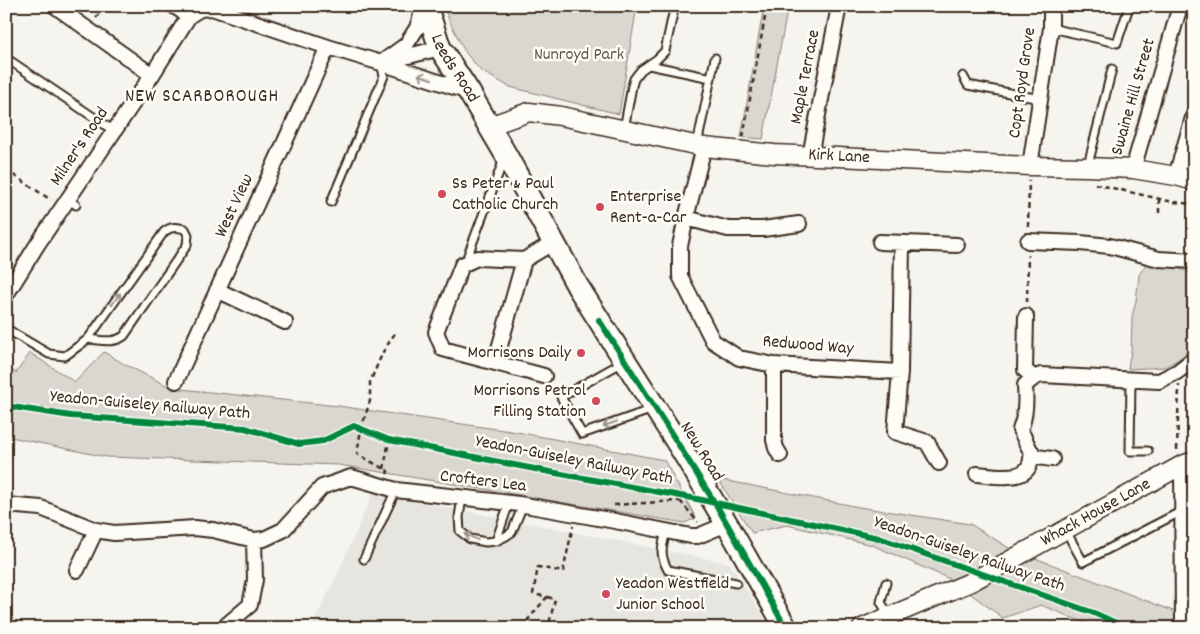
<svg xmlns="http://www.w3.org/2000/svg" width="1200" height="634" font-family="Dekko,sans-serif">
<rect width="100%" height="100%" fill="#f5f4ee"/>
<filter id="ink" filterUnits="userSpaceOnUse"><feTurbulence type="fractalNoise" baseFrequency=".02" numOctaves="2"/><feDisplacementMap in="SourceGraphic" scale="10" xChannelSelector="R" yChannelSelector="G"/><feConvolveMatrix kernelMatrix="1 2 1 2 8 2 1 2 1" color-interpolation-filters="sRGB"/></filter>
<g filter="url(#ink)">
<path fill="#e7e5df" d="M373,493L729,563L771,628H311L337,575Z"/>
<path fill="#dad6d0" stroke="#8a8077" d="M444,6H637L619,114L510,87L481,71L465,52L449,20Z
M764,6H788L763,139L741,137Z
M1146,264L1181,269L1194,274V346L1179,359L1165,367L1128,369L1129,361L1131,352L1132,317L1136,301L1139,275Z
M104,352L124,364L172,388L338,406L517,432L664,460L696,518L685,523L339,465L106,457L6,436V366L16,373L30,353L75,382Z
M718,479L859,507L970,524L1009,548L1194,619V628H1097L1041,605L1003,618L952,580L872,545L787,525L752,533Z"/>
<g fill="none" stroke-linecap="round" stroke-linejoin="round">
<defs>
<path id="service" d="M1051,28L1117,43L1129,7
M6,58L114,131
M649,65L711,78
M963,76L968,85L1040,99
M624,129L632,86L634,79L641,70L657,59L665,51L674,9
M697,145L715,58
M1088,165L1112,69
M68,199L76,205
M331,202L384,76L381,63
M468,255L504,159
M6,328L15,334L49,354L65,356L88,339L164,232C171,226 177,227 185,229L188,235L187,245L124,336C113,344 101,340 88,339
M623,362L561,397L582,434L653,409
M1131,379L1130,451H1148
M462,498L459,517L460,531L470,539L486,542L496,541L509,503
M666,531C662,548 659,554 668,570L736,583
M1066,531L1083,562L1182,511
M496,541L506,536L512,532L523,505
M364,559L396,490
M886,583L881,602L889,616"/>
<path id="minor" d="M55,6L152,75
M174,6L189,16
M389,61L440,48
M381,63L406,45L417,28L424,6
M704,147L686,218L680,246V276L713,341L739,358L774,365L900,372
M810,156L839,6
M1030,166L1051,28V6
M1133,169L1180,6
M1176,176L1194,114
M686,218L728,229H763L799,224
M1028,241L1080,243L1110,246L1159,259L1194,261
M880,242L957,245
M902,243L900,372L895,432L927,442L939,463
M524,260L477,258L462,265L436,332L443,349L544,376
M217,290L285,322
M6,295L37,245L152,75L189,16L200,9L212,8L328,47L381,63L469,92
M1026,316L1025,370L1034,378
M495,363L524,260L554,242
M774,365V440L776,448L780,455
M176,381L328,47
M1052,459C1047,458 1040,458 1035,456C1030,453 1024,436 1020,430C1026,415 1026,401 1025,385L1034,378L1041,375L1159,381L1177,372L1194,359
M977,474C990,475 1020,481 1028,468C1031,464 1031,458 1032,452
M6,505L41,508L96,530L114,533L195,528L213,530L254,540L264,539L283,530L322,487L351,477L396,490L519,504L615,521L691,536H698L727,524
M77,570L96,530
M223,628L250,605L255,580L254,540
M1181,628L1183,619L1182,465"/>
<path id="tertiary" d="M489,126L529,112L561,116L704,147L774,154L1030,166L1088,167L1133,169L1176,176L1194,181
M862,628L971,582L1182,465L1194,461"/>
<g id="primary">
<path id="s1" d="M426,6L440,48L469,92L506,155L578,287L680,447L727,524L786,628"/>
</g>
</defs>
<use href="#service" stroke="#3b2a1e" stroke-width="11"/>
<use href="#minor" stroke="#3b2a1e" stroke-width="18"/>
<use href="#tertiary" stroke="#3b2a1e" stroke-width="21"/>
<use href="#primary" stroke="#3b2a1e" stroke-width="25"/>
<path stroke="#3b2a1e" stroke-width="2.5" stroke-dasharray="5 4" stroke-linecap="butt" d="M96,18L104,6
M743,137L767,6
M6,170L51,200
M1095,184L1173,202L1194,204
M1159,199V213
M1028,227L1029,180
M1027,302L1028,255
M1177,450L1179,385
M384,469L389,440
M387,474L388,471L357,454L361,429L370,401V382L383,352L397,330
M680,501L698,522
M614,505L691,500
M547,597L555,599L548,628
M521,628L547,597L533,594L538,567L563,572L573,526"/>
<use href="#service" stroke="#fdfcf7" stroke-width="7"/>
<use href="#minor" stroke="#fdfcf7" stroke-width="14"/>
<use href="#tertiary" stroke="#fdfcf7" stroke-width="18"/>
<use href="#primary" stroke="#fdfcf7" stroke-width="21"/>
<defs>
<path id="cycleway" d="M599,320L680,447L718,508L786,628
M6,406L71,416L245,428L299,444L323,441L354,426L389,440L545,471L697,499L879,538L1094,613L1127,628"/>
</defs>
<use href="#cycleway" stroke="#fdfcf7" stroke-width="9"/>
<use href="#cycleway" stroke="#00873e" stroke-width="6"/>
</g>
<defs><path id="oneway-shaft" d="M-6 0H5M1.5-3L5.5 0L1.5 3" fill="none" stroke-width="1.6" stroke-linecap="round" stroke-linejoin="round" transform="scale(1.25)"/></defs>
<g stroke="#9c938a">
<use href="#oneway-shaft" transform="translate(425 77) rotate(-162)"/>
<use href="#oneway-shaft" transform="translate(116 299) rotate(-54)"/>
<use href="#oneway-shaft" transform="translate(610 424) rotate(161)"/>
<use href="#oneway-shaft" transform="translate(471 537) rotate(-155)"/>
</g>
</g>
<g fill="#d1495b" stroke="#fdfcf7" stroke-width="2">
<circle cx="442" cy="194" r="5"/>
<circle cx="600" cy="207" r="5"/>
<circle cx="581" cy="353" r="5"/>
<circle cx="596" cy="401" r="5"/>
<circle cx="606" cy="594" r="5"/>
</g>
<g text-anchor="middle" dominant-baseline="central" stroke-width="5" stroke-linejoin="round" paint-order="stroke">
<g font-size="18" fill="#63554a" stroke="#fdfcf7">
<text x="579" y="55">Nunroyd Park</text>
</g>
<g font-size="18" fill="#3b2a1e" stroke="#fdfcf7">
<text stroke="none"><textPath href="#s1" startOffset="69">Leeds Road</textPath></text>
<text transform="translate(806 77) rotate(-79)">Maple Terrace</text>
<text transform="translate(1023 83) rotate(-82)">Copt Royd Grove</text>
<text transform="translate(1134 97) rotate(-74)">Swaine Hill Street</text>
<text transform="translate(80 147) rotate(-56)">Milner's Road</text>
<text transform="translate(839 157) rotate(3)">Kirk Lane</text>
<text transform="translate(235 206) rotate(-65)">West View</text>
<text transform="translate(808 346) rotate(5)">Redwood Way</text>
<text transform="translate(150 406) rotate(5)">Yeadon-Guiseley Railway Path</text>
<text transform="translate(701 452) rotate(58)">New Road</text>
<text transform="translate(574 461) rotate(11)">Yeadon-Guiseley Railway Path</text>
<text transform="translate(483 482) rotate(7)">Crofters Lea</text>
<text transform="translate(1096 513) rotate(-29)">Whack House Lane</text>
<text transform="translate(969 555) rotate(19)">Yeadon-Guiseley Railway Path</text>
</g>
<g font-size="18" fill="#3b2a1e" stroke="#fdfcf7" text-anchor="start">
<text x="452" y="184">Ss Peter &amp; Paul<tspan x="452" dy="21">Catholic Church</tspan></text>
<text x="610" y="197">Enterprise<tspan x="610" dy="21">Rent-a-Car</tspan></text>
<text x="571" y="353" text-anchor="end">Morrisons Daily</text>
<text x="586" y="391" text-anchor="end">Morrisons Petrol<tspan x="586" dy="21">Filling Station</tspan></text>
<text x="616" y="584">Yeadon Westfield<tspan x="616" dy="21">Junior School</tspan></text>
</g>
<g font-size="19" letter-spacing="1" fill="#3b2a1e" stroke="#fdfcf7">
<text x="202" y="97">NEW SCARBOROUGH</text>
</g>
</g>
<rect width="1200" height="634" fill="none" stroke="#fdfcf7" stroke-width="25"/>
<rect x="12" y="12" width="1175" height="609" fill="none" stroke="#3b2a1e" stroke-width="2" filter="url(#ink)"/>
</svg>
